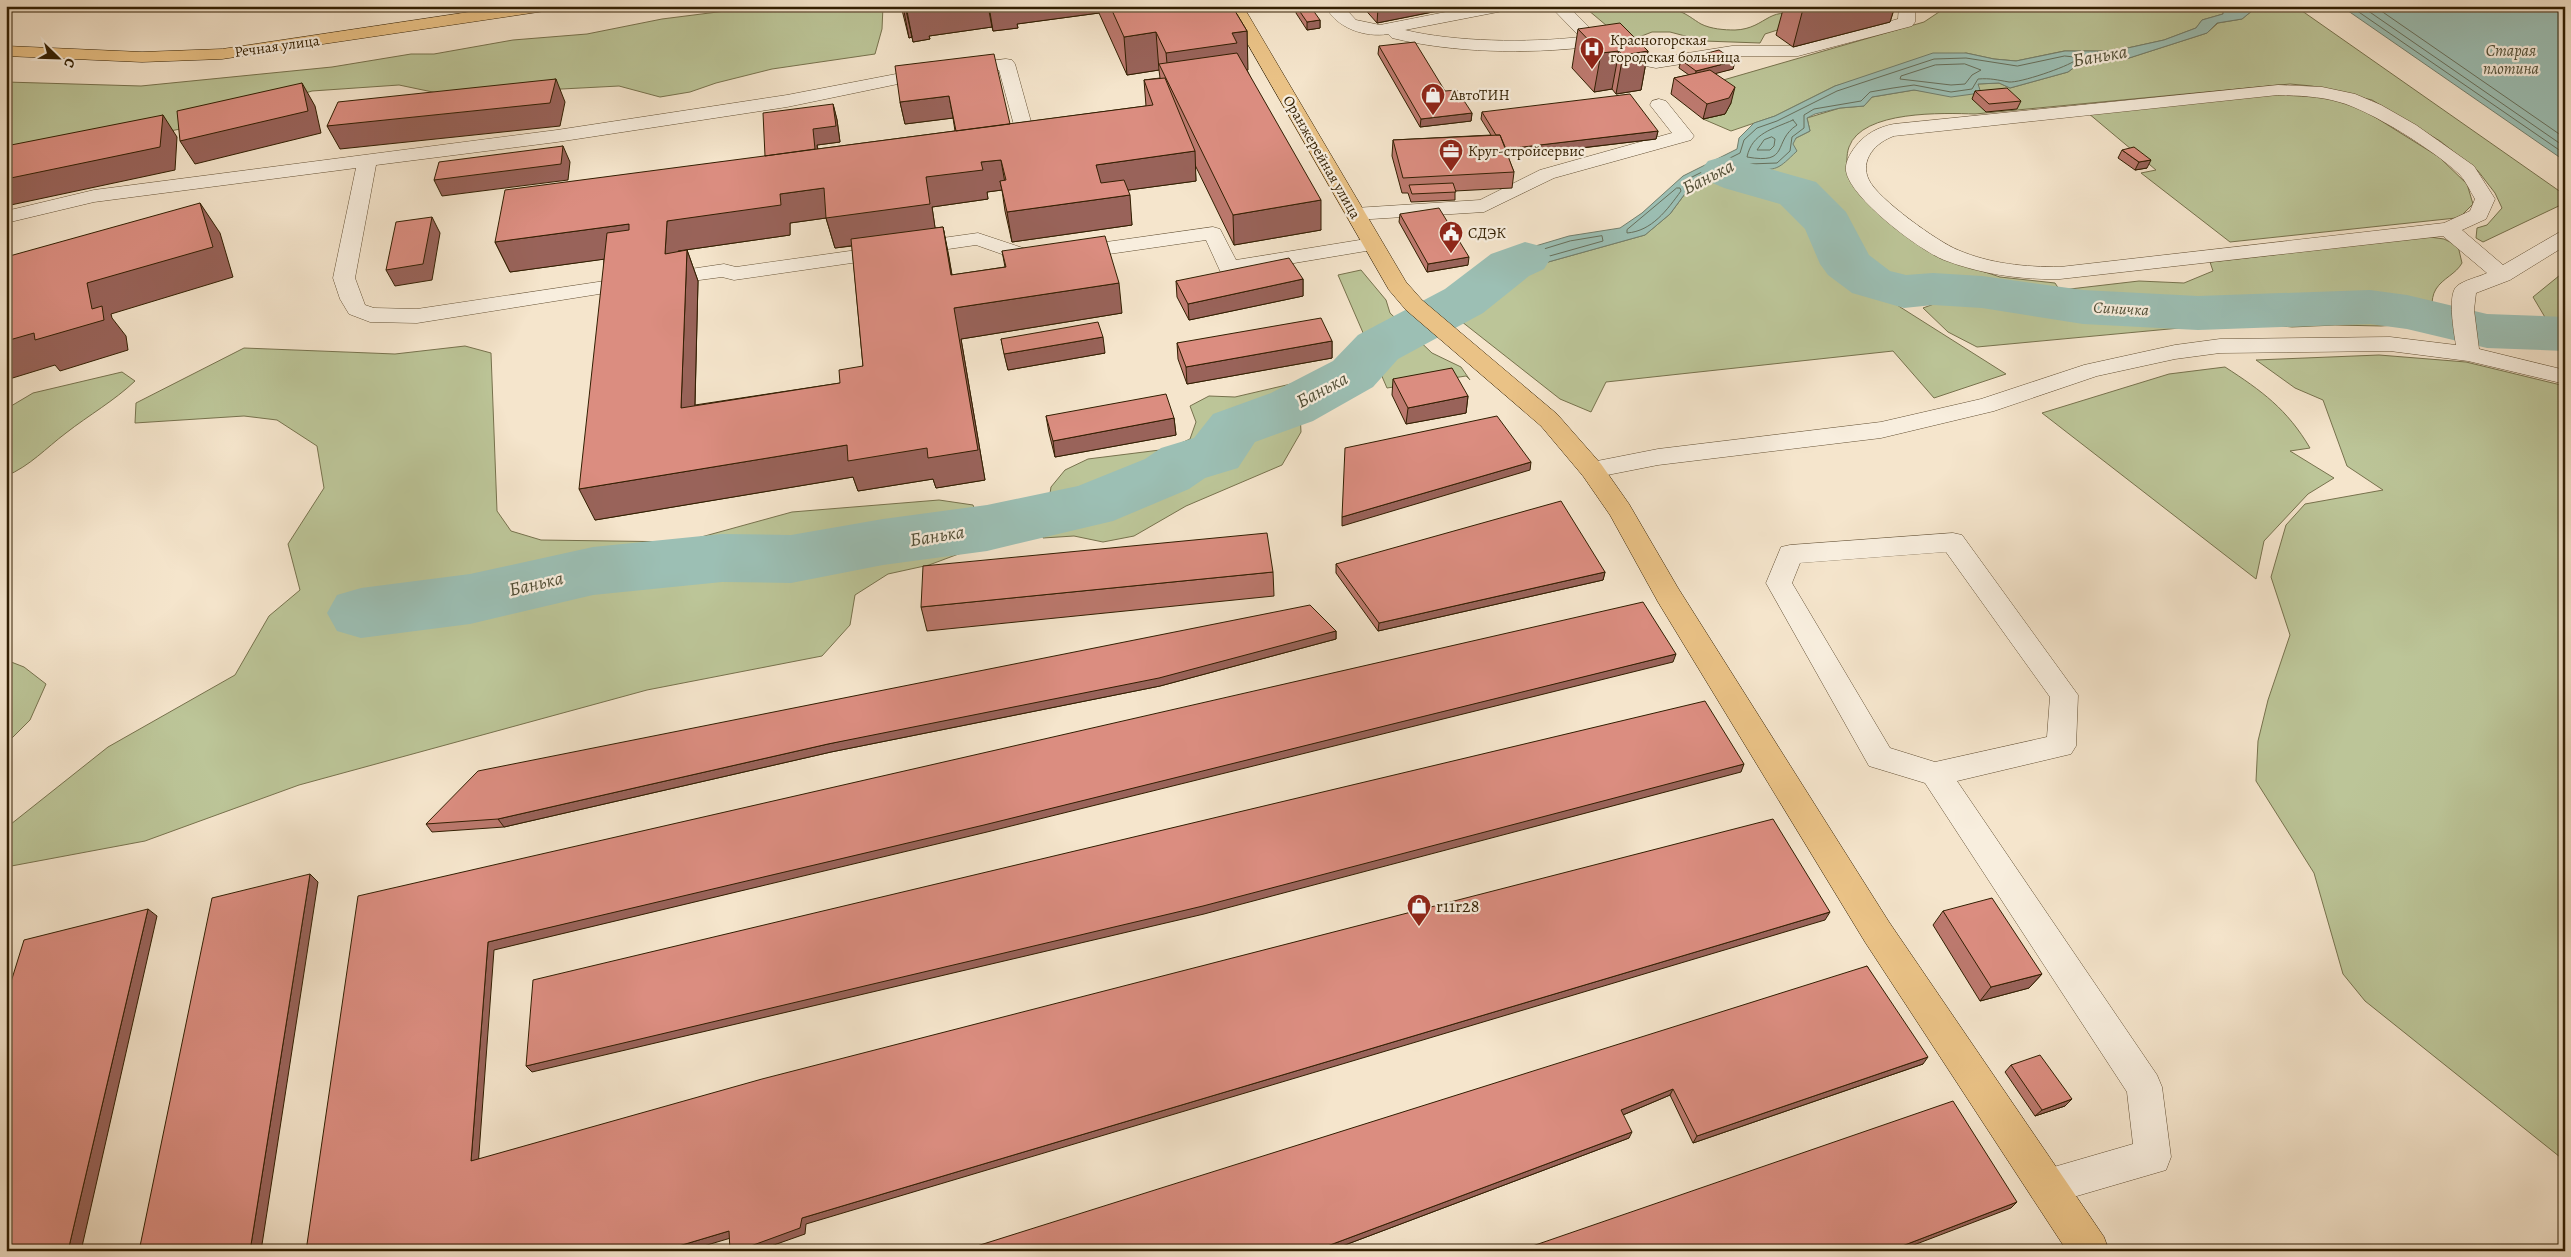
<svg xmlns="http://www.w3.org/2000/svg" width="2571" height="1257" font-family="Alegreya,serif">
<rect width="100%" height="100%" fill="#f5e5cc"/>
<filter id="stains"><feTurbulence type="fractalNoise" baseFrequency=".004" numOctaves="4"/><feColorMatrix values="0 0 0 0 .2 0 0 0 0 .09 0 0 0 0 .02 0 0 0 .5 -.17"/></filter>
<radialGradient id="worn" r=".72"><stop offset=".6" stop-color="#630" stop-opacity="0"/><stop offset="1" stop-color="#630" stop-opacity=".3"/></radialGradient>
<path fill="#bcc598" stroke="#77724d" d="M765,6H883L882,29L875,54L772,69L716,83L690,92L660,97L619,86L447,95L399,85L312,91L191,127L6,162V82L141,86L332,67L411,54H434L513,40L587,34L662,19Z
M1597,6C1624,6 1653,3 1678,11C1686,13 1694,20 1701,24C1711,29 1724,30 1735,30C1768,29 1770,0 1806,21L1765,34L1760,43L1704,41L1670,32H1652L1626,42L1588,10Z
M1948,6H2224L2223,14L2202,20L2196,28L2164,40L2114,51H2064L2016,61L1994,59L1966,53L1835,86L1775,116L1731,131L1703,119L1725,114L1706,85L1924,22Z
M2258,6H2295L2565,195V203L2483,242L2476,238L2477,228L2487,225L2502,208L2495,193L2478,171L2440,141L2372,100L2312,86L2290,84L1975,114C1944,113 1862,110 1849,147C1846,155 1847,165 1847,174L1952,261L2000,277L2055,283L2059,289L2044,292L2139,281L2184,283L2213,271L2210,262L2430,237L2444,239L2458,246L2462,263C2456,274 2443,278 2436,289C2429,300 2435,313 2425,323L2381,326L2335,325L2292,327L2244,322L1977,347L1948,332L1923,308L1945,300L2008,296L1933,289L1904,292L1871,282L1847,264L1828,223L1798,193L1744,179L1774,194L1810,219L1832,258L1878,293L2006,374L1934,398L1893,351L1606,382L1591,412L1560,399L1452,314L1487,296L1541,264L1645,235L1670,214L1687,191L1707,182L1741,178L1745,176L1750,169L1767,170L1796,138L1810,131L1807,118L1840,108L1864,106L1872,97L1914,90L1931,92L1977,84L1999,83L2010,88L2068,72L2080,63L2126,59L2207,33L2218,23L2242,19Z
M2284,94L2329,97L2359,107L2439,157L2467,184L2473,204L2462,215L2456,218L2230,242L2141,173L2156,170L2088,113Z
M1361,270L1386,300L1390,313L1432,353L1461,367L1470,380L1466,376L1387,388L1338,275Z
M2565,271V351L2533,297Z
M465,346L491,353L497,511L511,531L541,540L683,542L792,512L939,500L973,505L988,543L929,565L888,574L855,595L850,625L822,656L647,690L299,785L145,841L6,867V828L108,747L235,675L269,616L300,590L288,544L324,488L317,446L277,420L244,416L135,423L136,403L244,348L395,354Z
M2379,355L2466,362L2565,386V1161L2365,1001L2343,974L2314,873L2256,781L2258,741L2268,700L2290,635L2271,577L2286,525L2305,504L2383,490L2347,466L2323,400L2295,388L2256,360Z
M2225,367C2262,391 2287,409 2310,448L2290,451L2334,478L2308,494L2264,541L2256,579L2042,413L2169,374Z
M122,372L135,381C114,401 89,415 66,433C46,448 30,466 6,476V409L33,393Z
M1308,380L1312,397L1300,413L1301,432L1282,465L1186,506L1134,536L1103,542L1074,536L1043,538L1051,487L1065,470L1088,459L1168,449L1190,439L1196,422L1190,406L1209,396L1235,397Z
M6,660L24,667L46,684L30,720L6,744Z"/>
<path fill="#9cbfb4" stroke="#727f6d" d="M2224,6H2258L2242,19L2217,23L2207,33L2126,59L2080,63L2068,72L2010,88L1999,83L1978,84L1980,90L1973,94L1951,97L1914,90L1872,97L1864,106L1840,108L1815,114L1807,118L1810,131L1796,138L1793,144L1797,151C1778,169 1778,171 1750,169L1745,176L1707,182L1687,191L1670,214L1645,235L1541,264L1487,296L1452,314L1436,300L1532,247L1569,236L1620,228L1642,213L1683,176L1737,149L1739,138L1754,123L1775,116L1835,86L1933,53H1966L1994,59L2016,61L2065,51H2114L2164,40L2196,28L2202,20L2223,14Z
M2341,6H2565V161Z"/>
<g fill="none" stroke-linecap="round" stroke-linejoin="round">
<path stroke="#676f5b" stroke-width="1" d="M2350,6L2565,154
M2361,6L2565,147
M2374,6L2565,138
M2065,56L2074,57L2076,60C2067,67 2020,83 2009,82C1997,80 1991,78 1978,79L1972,89L1951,92L1914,85L1893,88L1870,92L1861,101L1814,109L1804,115V128L1792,137L1790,151L1777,163L1749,164L1741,172L1706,177L1686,186L1683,184L1686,180L1740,153L1744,140L1757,128L1777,121L1837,91L1934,59L1966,58L2017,66Z
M1965,64L1981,70L1972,75L1965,84L1951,85L1900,79L1901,76L1935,65Z
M1793,120L1797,125C1772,141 1791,165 1747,157C1752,133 1773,129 1793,120Z
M1772,137L1775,139L1774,146L1770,150H1757L1764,140Z
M1677,188H1680L1681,191C1667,210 1652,231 1627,233V230Z
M1602,236L1603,241L1539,259L1454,308L1447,303L1448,300L1534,252L1570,241Z"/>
<path fill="#9cbfb4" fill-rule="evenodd" d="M1725,156L1816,182L1846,212L1869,255L1890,271L1906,275L1933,273L1982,276L2083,290L2198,296L2370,290L2407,295L2487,314L2565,317V351L2487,348L2407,329L2370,324L2198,330L2083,324L1982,308L1933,305L1904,308L1852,293L1828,275L1820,264L1805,229L1780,204L1724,188L1708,181L1700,171L1708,161Z
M1525,242L1544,247L1551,258L1544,269L1529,276L1483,313L1398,359L1373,387L1313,421L1255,442L1238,468L1205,478L1189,489L1113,521L987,551L883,565L791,583L722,582L593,595L470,624L361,638L337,631L327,613L337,595L361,588L470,574L593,547L722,534L791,535L883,519L987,505L1078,486L1145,459L1161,448L1194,438L1213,414L1271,393L1333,361L1358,335L1445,289L1491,254Z"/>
<defs>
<path id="minor" d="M1326,6H1343L1356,20L1380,25L1476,6H1511L1503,11L1405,30C1455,42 1528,43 1580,37L1550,6H1568L1611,49L1656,58L1732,46H1798L1898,19L1899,6H1915V22L1912,26L1798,56H1732L1656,68L1599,57L1589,47C1526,54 1454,53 1392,38L1388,34C1366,38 1335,28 1326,6Z
M1006,59L1012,60L1015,64L1033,129H1055L1057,133L1055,137L1025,142L1018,140L999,70L922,79L787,107L557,142L376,165L355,278L365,305L374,308L417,309L618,279L626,280L629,285L626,290L618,291L417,323L370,322L349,314L340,299L333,278L356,168L94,202L6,223V211L94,190L557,130L787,95L922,69Z
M2278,85L2322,87L2355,94L2381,105L2416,125L2474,166L2495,199L2486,219L2462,230L2503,265L2558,233L2565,231V246L2510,280L2476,293L2474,310L2479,349L2565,370V384L2468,361L2390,351L2220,353L2175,359L2097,376L1994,411L1881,438L1658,465L1592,478L1583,476L1580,470L1583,464L1592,462L1658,449L1881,422L1981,399L2084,365L2175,345L2220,339L2390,337L2456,345C2454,333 2447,294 2457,286C2464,280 2479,277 2487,273L2443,236L2060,279C2020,280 1981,274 1944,260C1919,250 1850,198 1846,171C1845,162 1850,154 1855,147C1865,134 1878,127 1894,124ZM2278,95C2299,96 2319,96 2339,102C2370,110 2435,151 2458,173C2465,179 2470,191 2475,199L2470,211L2444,223L2060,267C2025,267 1991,264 1958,250C1938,242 1878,199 1869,180C1859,160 1876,142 1894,136Z
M1659,99L1666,101L1691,132L1694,136L1691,140L1554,178L1484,212L1355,220L1348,218L1345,214L1348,210L1355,208L1480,200L1540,170L1672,133L1650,105L1652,101Z
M1213,227L1220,229L1236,260L1372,238L1379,240L1382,244L1379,248L1372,250L1229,274L1221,273L1206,240L1033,265L976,245L734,280L722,277L677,283L669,282L666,277L669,272L677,271L724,264L736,267L978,233L1035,252Z
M1953,533L1962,535L2078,695L2076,746L2071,754L1957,781L2157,1075L2162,1087L2171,1157L2166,1170L2046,1205L2033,1199L2027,1186L2033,1173L2133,1144L2127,1092L1925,783L1869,766L1766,583L1781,547L1790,545ZM1946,552L2050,697L2047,737L1935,762L1890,748L1792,583L1800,563Z"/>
<path id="major" d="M509,6H553L545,11L222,59L142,62L6,56V46L142,52L222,49Z
M1226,6H1243L1406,282L1422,300L1557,414L1601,464L1629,504L1678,588L1889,922L2104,1237L2109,1251H2067L1865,942L1658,602L1610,515L1583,476L1541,426L1406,310L1389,290Z"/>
</defs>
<use href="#minor" stroke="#635034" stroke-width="1"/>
<use href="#major" stroke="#321f02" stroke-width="1"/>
<use href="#minor" fill="#f8eede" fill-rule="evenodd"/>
<use href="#major" fill="#eac286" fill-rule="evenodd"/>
</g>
<path fill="#bc796e" stroke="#321f02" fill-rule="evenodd" d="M901,6H1232L1247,31V70L1321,230L1234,245L1195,165L1196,181L1128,190L1132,225L1012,242L1005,211L1002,190L987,192L988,199L932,207L935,228L943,227L952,275L1005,267L1002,251L1122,313L961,339L985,480L936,488L933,479L858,491L853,477L595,520L604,259L510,272L495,242L765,156L833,104L837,120L840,142L817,145L818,149L955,131L953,118L905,124L900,102L1010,124L1146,106L1144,80L1160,78L1159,70L1127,75L1099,13L1017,24L1018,28L993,31L992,27L929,36L930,39L913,42L912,37L909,38ZM826,218L835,248L852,246L863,366L840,383L695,405L698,281L687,250L678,252V251L790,235V223Z
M1296,6L1320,20V28L1307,30L1296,13Z
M1362,6H1463L1377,23Z
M1784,6H1895L1890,22L1793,47L1776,35Z
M1578,29L1648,51L1641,90L1616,94L1612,89L1594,92L1572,68Z
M1379,46L1445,91L1472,113L1471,121L1420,127L1378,54Z
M1681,60L1735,61L1733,69L1715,73L1731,103L1725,114L1703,119L1671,94L1674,78L1689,75L1679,68Z
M1975,91L2021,101L2017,109L1986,112L1972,99Z
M1482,112L1658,131L1656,139L1508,157L1514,172L1512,188L1455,191V200L1411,202L1408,193H1402L1392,156L1393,140L1491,135L1481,119Z
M2122,150L2147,168L2135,170L2118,158Z
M1400,214L1468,265L1427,272L1399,222Z
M1303,279V296L1189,320L1177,297L1176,281Z
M1001,339L1105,353L1008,370Z
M1332,341V358L1187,384L1178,359L1177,343Z
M1393,379L1468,396L1466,413L1406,424L1392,395Z
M1046,416L1174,418L1176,435L1055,457L1049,433Z
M1336,564L1605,572L1603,580L1378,631L1336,573Z
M1273,572L1274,596L927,631L921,607Z
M1336,631V639L1160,686L831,752L504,827L432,832L426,824Z
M1943,911L2042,974L2029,988L1980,1001L1933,925Z
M1867,966L1923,1064L1693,1143L1670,1095L1623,1115L1629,1138L1329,1251Z
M2011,1065L2072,1099L2065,1106L2035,1116L2005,1072Z"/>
<path fill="#99635a" stroke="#321f02" d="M6,6H18L6,8Z
M903,6H905L912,37L909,38Z
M906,6H988L992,27L929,36L930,39L913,42Z
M989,6H1098L1099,13L1017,24L1018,28L993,31Z
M1387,6H1463L1377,23L1378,8Z
M1814,6H1895L1890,22L1793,47L1803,9Z
M1320,20V28L1307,30V22Z
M1247,31L1248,70L1169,84L1166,53L1232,33Z
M1156,32L1159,70L1127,75L1124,37Z
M1619,51L1612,89L1594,92L1601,53Z
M1648,51L1641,90L1616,94L1623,55Z
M1735,61L1733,69L1695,79L1696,71Z
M556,79L565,102L560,126L340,149L327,126Z
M302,83L315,106L321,133L195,164L180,141Z
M1735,87L1731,103L1725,114L1703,119L1707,104Z
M949,96L953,118L905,124L900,102Z
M833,104L837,120L840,142L817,145L820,170L766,161L813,129Z
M1472,113L1471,121L1420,127L1421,119Z
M163,115L177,137L175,170L6,206V179Z
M1658,131L1656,139L1504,157L1505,149Z
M563,146L570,162L568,180L442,196L434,180Z
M1195,151L1196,181L1099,194L1096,165Z
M1001,160L1006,189L1000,181L1002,190L987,192L988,199L932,207L936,234L835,248L826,218L790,223V235L678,251L677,284L665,254L667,221L780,194L824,188L926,177L981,162Z
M2151,160L2147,168L2135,170L2139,162Z
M1130,195L1132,225L1012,242L1007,212Z
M1321,200V230L1234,245L1233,215Z
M200,203L220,233L233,277L111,314L112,318L126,336L128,350L60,371L55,365L6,380V341Z
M432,217L440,233L432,280L395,286L386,270Z
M629,224L642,254L510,272L495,242Z
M943,227L949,257L957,306L951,275Z
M687,250L698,281L694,438L681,408Z
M1469,257L1468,265L1427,272L1428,264Z
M1303,279V296L1189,320L1188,304Z
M1119,283L1122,313L961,339L985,480L936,488L933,479L858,491L853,477L595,520L579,489L847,445L954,308Z
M1103,337L1105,353L1008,370L1004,354Z
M1332,341V358L1187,384L1186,367Z
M1468,396L1466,413L1406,424L1408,408Z
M1174,418L1176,435L1055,457L1053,441Z
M1531,462L1530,470L1342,526V517Z
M1605,572L1603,580L1378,631L1379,623Z
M1336,631V639L1160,686L831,752L504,827L498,819L828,744Z
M1676,654L1673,662L987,832L494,950L478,1167L471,1161L488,942Z
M1744,764L1741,772L1204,914L532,1072L526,1066Z
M310,874L318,882L261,1251H250Z
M148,909L157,916L81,1251H68Z
M1830,912L1825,920L806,1224L805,1234L757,1251H737L802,1218Z
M2042,974L2029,988L1980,1001L1991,987Z
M1928,1057L1923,1064L1693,1143L1697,1136Z
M1673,1089L1670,1095L1618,1117L1621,1110Z
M2072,1099L2065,1106L2035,1116L2042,1110Z
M1632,1132L1629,1138L1329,1251H1314Z
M2017,1202L2011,1208L1898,1251H1889Z
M729,1231L734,1237L687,1251H662Z"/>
<path fill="#db8d80" stroke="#321f02" d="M1110,6H1232L1247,31L1232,33L1237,43L1166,53L1156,32L1124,37Z
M1296,6H1310L1320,20L1307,22Z
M1376,6H1387L1378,8Z
M1799,6H1814L1803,9Z
M1620,23L1648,51L1623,55L1619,51L1601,53L1578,29Z
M1415,42L1445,91L1457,90L1472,113L1421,119L1379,46Z
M1719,50L1735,61L1696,71L1681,60Z
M1237,53L1321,200L1233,215L1159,64Z
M994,54L1010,124L956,131L949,96L900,102L895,66Z
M1710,70L1735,87L1729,98L1707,104L1674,78Z
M1165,78L1195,151L1096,165L1101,183L1124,180L1130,195L1007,212L1000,181L1006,180L1001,160L981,162L983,170L926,177L930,204L826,218L824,188L780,194L781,205L667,221L665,254L687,250L681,408L840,383L839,370L863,366L851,239L943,227L951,275L1006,267L1002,251L1105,236L1119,283L954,308L978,450L928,458L927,448L848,461L847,445L579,489L607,233L629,230V224L495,242L505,190L1153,105L1144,80Z
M556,79L550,103L327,126L338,102Z
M302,83L308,111L180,141L177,111Z
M2007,88L2021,101L1989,104L1975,91Z
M1630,94L1658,131L1506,149L1500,135H1496L1482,112Z
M833,104L836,126L813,129L815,149L765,156L763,113Z
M163,115L160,147L6,179V146Z
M1500,135L1514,172L1403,178L1393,140Z
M563,146L561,164L434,180L439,162Z
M2134,147L2151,160L2139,162L2122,150Z
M1453,183L1456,192L1412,194L1409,185Z
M200,203L213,247L87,283L92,309L102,306L104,320L35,340L34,333L6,341V257Z
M1439,208L1469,257L1428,264L1400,214Z
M432,217L423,264L386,270L396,222Z
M1289,258L1303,279L1188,304L1176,281Z
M1321,318L1332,341L1186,367L1177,343Z
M1098,322L1103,337L1004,354L1001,339Z
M1452,368L1468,396L1408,408L1393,379Z
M1166,394L1174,418L1053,441L1046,416Z
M1497,416L1531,462L1342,517L1345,448Z
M1561,501L1605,572L1379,623L1336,564Z
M1267,533L1273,572L921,607L923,566Z
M1643,602L1676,654L984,825L488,942L471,1161L762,1079L1773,819L1830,912L802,1218L800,1228L737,1251H730L729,1231L662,1251H306L358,896Z
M1310,605L1336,631L1159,678L828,744L498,819L426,824L478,771Z
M1705,701L1744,764L1203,906L526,1066L533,980Z
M310,874L250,1251H139L212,898Z
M1992,898L2042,974L1991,987L1943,911Z
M148,909L68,1251H6V998L24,940Z
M1867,966L1928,1057L1697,1136L1673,1089L1621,1110L1632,1132L1314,1251H961Z
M2040,1055L2072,1099L2042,1110L2011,1065Z
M1953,1101L2017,1202L1889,1251H1518Z"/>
<defs>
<symbol id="hospital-pin" viewBox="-11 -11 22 30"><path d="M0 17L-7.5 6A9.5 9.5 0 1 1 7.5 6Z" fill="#8f2418" stroke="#f8eede"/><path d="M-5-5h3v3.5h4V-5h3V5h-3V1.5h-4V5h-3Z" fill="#fff"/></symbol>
<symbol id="shop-pin" viewBox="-11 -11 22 30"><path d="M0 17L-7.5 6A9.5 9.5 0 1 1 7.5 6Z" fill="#8f2418" stroke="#f8eede"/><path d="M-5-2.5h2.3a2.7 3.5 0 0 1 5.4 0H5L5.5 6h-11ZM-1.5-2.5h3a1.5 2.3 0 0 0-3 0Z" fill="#fff"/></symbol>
<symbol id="office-pin" viewBox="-11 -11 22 30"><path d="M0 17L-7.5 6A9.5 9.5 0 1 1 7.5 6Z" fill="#8f2418" stroke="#f8eede"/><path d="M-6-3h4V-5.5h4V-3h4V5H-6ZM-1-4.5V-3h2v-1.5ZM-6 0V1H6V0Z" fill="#fff"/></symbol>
<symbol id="civic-pin" viewBox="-11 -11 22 30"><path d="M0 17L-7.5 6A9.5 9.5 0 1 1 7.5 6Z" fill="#8f2418" stroke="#f8eede"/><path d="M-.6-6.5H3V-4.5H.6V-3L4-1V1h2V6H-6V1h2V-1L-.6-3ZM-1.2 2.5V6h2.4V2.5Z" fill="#fff"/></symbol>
</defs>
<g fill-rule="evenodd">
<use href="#hospital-pin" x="1578" y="35" width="28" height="38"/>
<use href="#shop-pin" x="1419" y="81" width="28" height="38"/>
<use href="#office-pin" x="1437" y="137" width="28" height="38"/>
<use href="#civic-pin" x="1437" y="219" width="28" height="38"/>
<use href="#shop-pin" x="1405" y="892" width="28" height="38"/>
</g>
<g text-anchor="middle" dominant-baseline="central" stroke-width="4.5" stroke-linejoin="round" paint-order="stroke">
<g font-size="15" fill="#321f02" stroke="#f8eede" text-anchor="start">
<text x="1610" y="40">Красногорская<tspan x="1610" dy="17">городская больница</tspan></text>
<text x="1450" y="95">АвтоТИН</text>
<text x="1468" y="151">Круг-стройсервис</text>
<text x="1468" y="233">СДЭК</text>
</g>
<g font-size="15" fill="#321f02" stroke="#f8eede">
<text transform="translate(277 46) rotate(-8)">Речная улица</text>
<text transform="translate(1322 157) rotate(60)">Оранжерейная улица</text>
</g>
<g font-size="16" font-style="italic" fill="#524f37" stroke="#f8eede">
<text x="2511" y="51">Старая<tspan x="2511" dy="18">плотина</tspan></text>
<text transform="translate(2121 309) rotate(3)">Синичка</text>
</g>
<g font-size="18" fill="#321f02" stroke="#f8eede" text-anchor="start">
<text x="1436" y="906">r11r28</text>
</g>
<g font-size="19" font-style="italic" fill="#524f37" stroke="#f8eede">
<text transform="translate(2100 56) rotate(-10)">Банька</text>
<text transform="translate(1708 177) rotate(-27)">Банька</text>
<text transform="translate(1322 390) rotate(-28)">Банька</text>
<text transform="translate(937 536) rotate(-9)">Банька</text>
<text transform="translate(536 584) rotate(-13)">Банька</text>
</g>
</g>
<rect width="2571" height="1257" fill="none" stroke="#f5e5cc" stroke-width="25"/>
<rect x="8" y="8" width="2556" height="1242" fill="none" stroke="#321f02" stroke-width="2.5"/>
<rect x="12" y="12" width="2546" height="1232" fill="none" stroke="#321f02"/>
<g transform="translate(58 58) rotate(113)" stroke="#f8eede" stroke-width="4" paint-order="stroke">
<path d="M0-4L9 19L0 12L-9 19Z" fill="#321f02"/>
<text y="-8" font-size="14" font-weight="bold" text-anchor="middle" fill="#321f02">С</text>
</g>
<rect width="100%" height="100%" filter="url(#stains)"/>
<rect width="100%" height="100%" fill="url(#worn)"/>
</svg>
